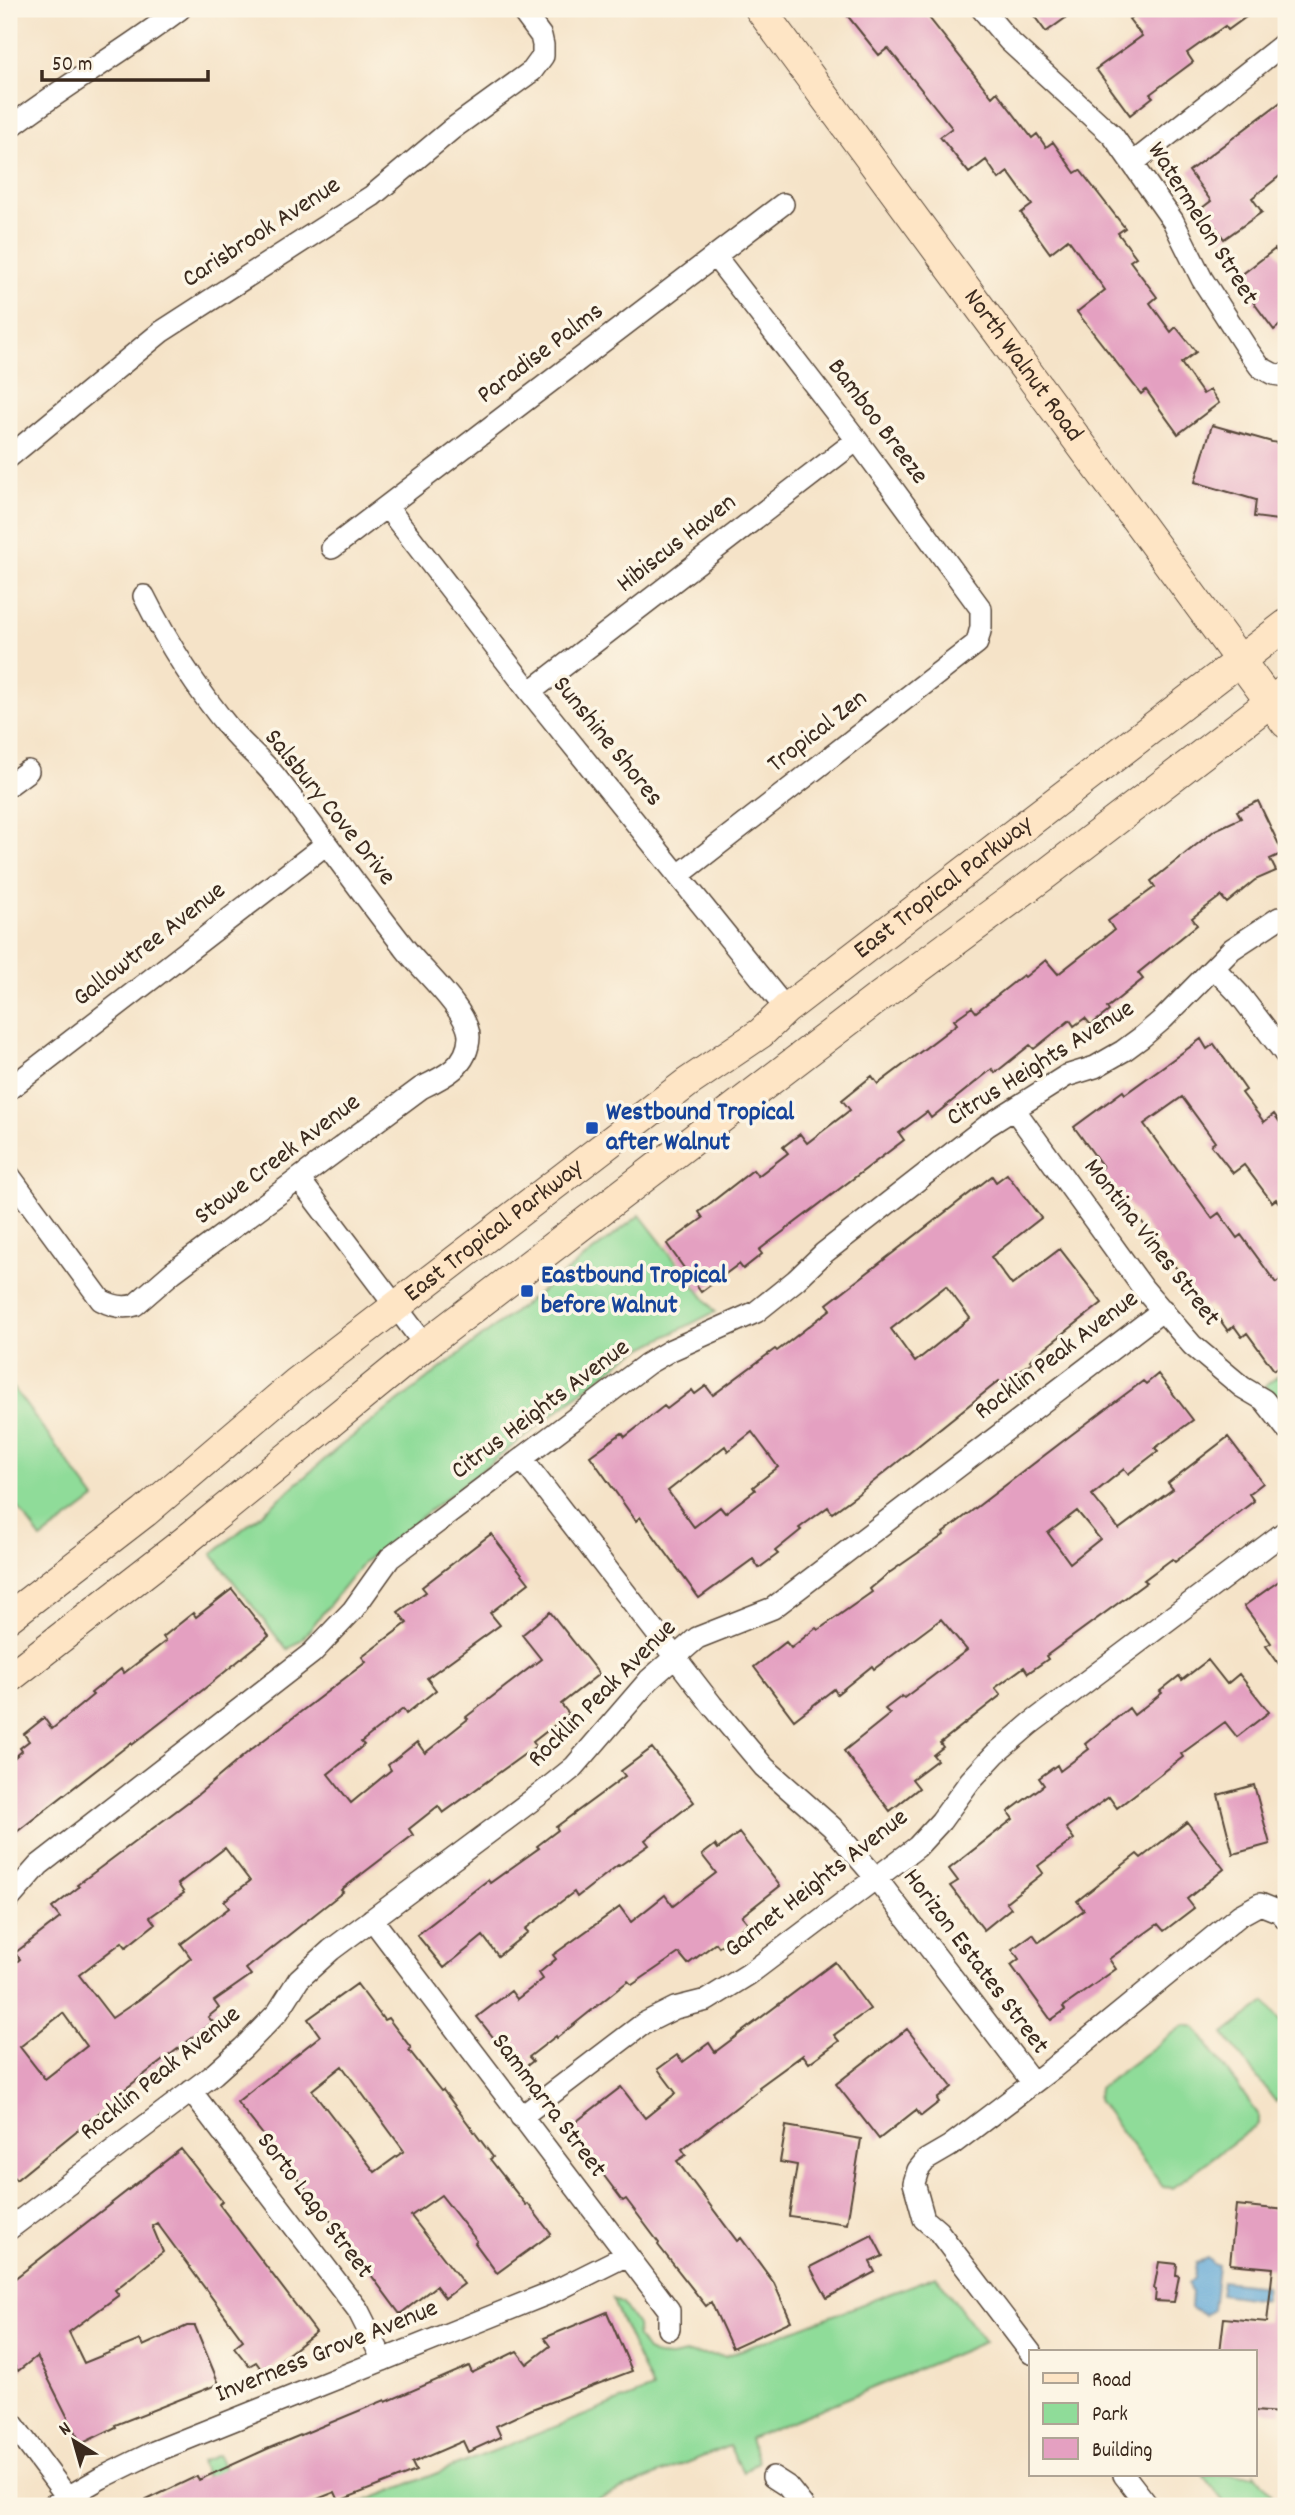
<svg xmlns="http://www.w3.org/2000/svg" width="1295" height="2515" font-family="Dekko,sans-serif">
<rect width="100%" height="100%" fill="#fcf5e5"/>
<filter id="ink" filterUnits="userSpaceOnUse"><feTurbulence type="fractalNoise" baseFrequency=".0143" numOctaves="2"/><feDisplacementMap in="SourceGraphic" scale="14" xChannelSelector="R" yChannelSelector="G"/><feConvolveMatrix kernelMatrix="1 2 1 2 8 2 1 2 1" color-interpolation-filters="sRGB"/></filter>
<filter id="wash" filterUnits="userSpaceOnUse"><feTurbulence type="fractalNoise" baseFrequency=".00686" numOctaves="4" result="noise"/><feDisplacementMap in="SourceGraphic" scale="28" xChannelSelector="R" yChannelSelector="G"/><feGaussianBlur stdDeviation="1.57" result="paint"/><feColorMatrix in="noise" values="0 0 0 0 0 0 0 0 0 0 0 0 0 0 0 0 0 1.4 0 .05"/><feComposite in="paint" operator="in"/></filter>
<g filter="url(#wash)">
<rect width="100%" height="100%" fill="#f5e3c8"/>
<path fill="#8fdc99" stroke="#65835c" stroke-width="2" d="M640,1215L715,1312L629,1355L364,1562L302,1639L287,1650L212,1554L270,1507L339,1447Z
M1286,1370V1409L1265,1386Z
M9,1382L95,1499L41,1539L9,1495Z
M1266,2002L1286,2029V2094L1276,2102L1224,2034Z
M1184,2025L1195,2027L1258,2114V2124L1172,2188L1163,2187L1098,2100L1099,2088Z
M936,2276L985,2342L750,2438L758,2462L743,2472L729,2446L580,2506H353L652,2389L612,2299L623,2304L637,2325L638,2338L647,2351L657,2356L671,2357L686,2354L726,2356Z
M218,2455L239,2506H218L200,2462Z
M1255,2473L1272,2495L1257,2506H1227L1203,2475H1255Z"/>
<path fill="#60a8d7" stroke="#4e697a" stroke-width="2" d="M1207,2258L1214,2265H1218L1213,2310L1204,2315L1191,2308L1192,2292L1190,2290L1188,2284L1194,2278L1196,2263Z
M1222,2281L1266,2286L1264,2300L1220,2294Z"/>
<g id="blocks">
<path fill="#e4a0c1" fill-rule="evenodd" d="M842,9H922L992,97L997,92L1032,138L1037,134L1046,147L1053,142L1075,173L1080,170L1125,228L1118,233L1136,257L1130,261L1157,297L1150,303L1171,332L1176,327L1196,352L1181,363L1203,394L1210,390L1219,403L1178,434L1146,390L1141,394L1077,312L1105,290L1068,239L1050,253L1021,213L1032,205L1008,172L999,179L986,160L969,173L940,137L952,128L888,48L879,55Z
M1029,9H1078L1046,32Z
M1144,9H1257L1228,30L1225,26L1187,53L1193,62L1150,94L1153,97L1130,115L1096,69L1142,36L1129,19Z
M1286,98V171L1252,198L1262,212L1224,239L1202,208L1211,201L1189,171Z
M1275,249L1286,264V320L1274,330L1236,279Z
M1212,425L1272,442L1286,444V521L1254,517L1256,500L1195,482Z
M1258,801L1283,853L1270,859L1276,871L1255,880L1227,903L1221,896L1192,918L1197,925L1138,973L1143,979L1107,1008L1109,1011L1091,1025L1085,1018L1074,1026L1070,1020L1034,1049L1030,1045L995,1073L992,1069L931,1118L927,1112L899,1133L904,1140L759,1250L762,1254L743,1269L739,1264L701,1292L667,1244L703,1218L699,1212L753,1170L758,1176L788,1153L783,1147L800,1134L807,1143L850,1110L842,1100L872,1076L878,1084L957,1024L954,1020L972,1007L976,1012L1023,975L1025,977L1046,960L1058,974L1114,930L1108,921L1155,887L1151,881L1215,830L1241,818L1237,811Z
M1201,1039L1207,1049L1214,1044L1246,1090L1242,1093L1264,1122L1274,1114L1286,1131V1213L1276,1199L1272,1202L1244,1165L1233,1173L1211,1145L1215,1142L1182,1097L1144,1124L1212,1218L1219,1213L1237,1238L1241,1235L1276,1283L1286,1276V1361L1274,1370L1247,1333L1242,1337L1234,1326L1228,1331L1209,1305L1205,1307L1116,1187L1115,1188L1100,1169L1103,1167L1074,1127L1123,1091L1125,1094Z
M1007,1174L1041,1218L991,1257L1012,1285L1060,1249L1102,1303L1030,1360L1032,1362L1001,1384L999,1381L858,1494L832,1513L828,1507L799,1528L801,1530L775,1551L778,1554L759,1568L753,1559L699,1598L640,1517L636,1521L590,1456L622,1433L625,1437L664,1406L667,1409L692,1390L695,1394L706,1386L713,1395L775,1349L777,1351L831,1309L827,1304L992,1176L996,1182ZM946,1286L970,1318L915,1362L891,1329ZM752,1432L778,1467L753,1487L755,1490L725,1513L720,1507L694,1527L668,1491L725,1446L728,1451Z
M1158,1374L1193,1420L1155,1448L1158,1451L1128,1474L1124,1469L1092,1495L1119,1529L1173,1489L1168,1483L1228,1437L1263,1483L1249,1494L1254,1501L1175,1562L1172,1559L1144,1580L1147,1582L1046,1656L1048,1659L1028,1673L1024,1667L995,1688L1001,1695L940,1743L943,1747L933,1755L937,1760L912,1779L919,1788L890,1811L844,1751L890,1714L885,1709L902,1696L904,1698L967,1650L941,1619L874,1669L872,1666L837,1694L834,1689L794,1720L754,1667L786,1642L791,1648L816,1628L818,1630L872,1592L870,1589L889,1573L944,1535L943,1533L1071,1435L1143,1381L1146,1384ZM1077,1511L1100,1539L1070,1563L1048,1533Z
M491,1534L529,1583L490,1613L500,1625L427,1678L436,1690L406,1714L403,1709L361,1742L364,1745L328,1774L351,1803L391,1770L388,1765L417,1742L425,1753L468,1719L466,1717L541,1659L522,1635L550,1612L599,1674L561,1704L569,1714L533,1742L536,1746L443,1813L438,1806L409,1829L413,1835L341,1890L343,1892L246,1969L251,1975L214,2001L219,2008L208,2017L213,2022L116,2096L117,2098L16,2180L9,2171V1968L20,1959L15,1953L60,1918L52,1908L79,1887L77,1885L196,1796L248,1752L366,1662L362,1657L407,1623L398,1612L426,1592L422,1587ZM225,1848L250,1881L224,1901L229,1908L181,1944L191,1958L140,1999L112,2018L79,1975L122,1942L126,1947L155,1924L150,1917L184,1893L178,1884ZM63,2013L87,2046L45,2079L20,2047Z
M1286,1576V1674L1266,1646L1271,1643L1244,1606Z
M232,1589L269,1636L204,1689L132,1745L131,1743L9,1838V1762L22,1751L20,1748L29,1741L24,1734L44,1718L52,1729L93,1695L91,1693L121,1669L124,1673L166,1641L163,1637L193,1613L196,1617Z
M1208,1660L1227,1684L1239,1674L1269,1712L1237,1737L1225,1722L1181,1754L1183,1757L1117,1808L1109,1797L1066,1828L1074,1839L1038,1866L1043,1873L1006,1902L1011,1908L984,1930L950,1886L958,1881L949,1869L1013,1819L1008,1812L1044,1785L1039,1778L1057,1765L1060,1771L1089,1749L1085,1744L1129,1708L1134,1715L1162,1693L1160,1691L1179,1676L1182,1680Z
M652,1748L694,1802L645,1840L649,1845L619,1866L618,1865L577,1897L574,1892L525,1929L528,1932L498,1956L483,1936L444,1968L417,1935L488,1880L490,1883L539,1848L537,1846L558,1830L556,1827L625,1776L621,1771Z
M1254,1785L1270,1844L1233,1854L1218,1795Z
M1187,1822L1224,1869L1187,1899L1194,1908L1164,1931L1158,1924L1109,1959L1116,1969L1063,2007L1065,2010L1051,2020L1011,1965L1019,1959L1012,1949L1033,1934L1039,1942L1084,1910L1077,1901L1137,1854L1141,1858Z
M739,1833L780,1886L742,1916L748,1923L719,1947L716,1943L688,1964L679,1953L632,1985L628,1981L557,2038L556,2036L529,2057L533,2061L520,2071L477,2017L511,1991L517,1999L543,1979L539,1973L556,1959L553,1955L620,1907L631,1922L665,1895L673,1906L716,1873L702,1855L715,1845L718,1849Z
M835,1962L870,2009L834,2035L839,2041L809,2063L803,2055L759,2087L760,2089L682,2149L686,2155L677,2161L737,2241L741,2238L774,2283L791,2321L732,2348L711,2302L706,2306L658,2245L659,2243L626,2199L623,2201L568,2128L621,2087L645,2118L676,2093L658,2069L677,2055L683,2062L709,2043L715,2052Z
M357,1984L384,2020L388,2018L411,2048L409,2050L441,2091L443,2090L493,2157L490,2159L526,2205L528,2204L551,2234L497,2273L475,2243L477,2241L441,2195L411,2216L464,2284L445,2298L436,2286L400,2314L319,2205L237,2102L320,2036L308,2019ZM342,2066L404,2151L375,2172L312,2090Z
M907,2029L952,2087L937,2099L939,2102L921,2116L916,2110L879,2139L836,2084Z
M786,2126L861,2139L847,2224L789,2216L797,2165L780,2162Z
M181,2149L222,2201L219,2204L316,2332L264,2373L256,2362L249,2366L234,2347L243,2340L157,2223L152,2226L163,2252L115,2290L119,2295L69,2332L84,2363L140,2340L143,2346L187,2326H195L219,2384L115,2425L116,2427L81,2444L37,2356L18,2371L9,2358V2283Z
M1236,2205L1286,2210V2387H1283L1281,2413L1255,2411V2352H1220L1224,2318L1267,2322L1273,2268L1230,2264Z
M872,2235L883,2256L870,2262L875,2272L827,2298L810,2267Z
M1159,2262L1177,2264L1176,2275L1179,2276L1174,2302L1155,2301L1156,2290L1154,2289Z
M607,2312L632,2371L532,2409L496,2426L501,2437L468,2452L463,2441L412,2463L416,2471L339,2501L335,2492L300,2506H134L197,2476L199,2480L267,2449L385,2400L386,2402L469,2366L472,2373L517,2351L527,2364L550,2346L544,2338Z"/>
</g>
</g>
<g filter="url(#ink)">
<use href="#blocks" fill-opacity="0" stroke="#574638" stroke-width="2"/>
<g fill="none" stroke-linecap="round" stroke-linejoin="round">
<defs>
<path id="street" d="M982,9L1009,41L1113,136L1173,221L1202,279L1249,352L1260,367L1273,374L1286,376
M9,128C64,86 125,51 180,9
M1133,163L1286,42
M9,457L161,332L372,196L452,129L532,71L543,56V45L541,36L521,9
M387,507L530,692L786,1009
M332,548L783,204
M530,692L857,440
M9,785L28,771
M679,875L977,643L981,627V609L857,440L715,256
M1214,968L1239,994L1286,1055
M9,1089L325,845
M1014,1109L1143,1288L1192,1345L1242,1387L1264,1400L1286,1428
M9,1175L101,1300C112,1306 123,1309 135,1305L173,1272L421,1088C444,1077 468,1066 469,1037C469,1012 424,972 408,952C362,894 320,833 274,775C260,758 243,745 230,729C195,687 168,644 144,596
M299,1179L425,1345
M522,1459L712,1705L764,1767L832,1827L876,1878L1033,2083
M9,1899L39,1865L312,1653L353,1610L390,1558L647,1364L671,1350L756,1312L796,1280L824,1253L987,1126L1066,1076L1095,1067L1123,1051L1142,1037L1163,1019L1232,949L1279,918
M372,1919L669,2310V2329
M191,2091L358,2310L383,2360
M521,2117L643,2024L675,2008L707,2000L749,1974L917,1847L941,1821L970,1781L995,1754L1030,1724L1286,1531
M9,2229L214,2074L243,2048L278,2012L299,1979L331,1950L543,1792L574,1767L649,1680L697,1638L773,1608L1163,1310
M1031,2353L938,2231L924,2219L914,2183L918,2170L926,2160L950,2146L1053,2068L1240,1915L1260,1904L1280,1912L1286,1919
M9,2419L68,2498
M1124,2475L1148,2506
M773,2477L787,2486L803,2506
M52,2506L101,2478L154,2452L557,2290L627,2255"/>
<g id="secondary">
<path id="s1" d="M760,9L1286,723"/>
<path id="s2" d="M9,1617L145,1512L296,1383L687,1083L761,1033L786,1009L1286,625"/>
<path d="M9,1678L184,1542L425,1345L874,1001L1046,874L1286,690"/>
</g>
</defs>
<use href="#street" stroke="#574638" stroke-width="24"/>
<use href="#secondary" stroke="#574638" stroke-width="32"/>
<use href="#street" stroke="#fff" stroke-width="21"/>
<use href="#secondary" stroke="#fee5c5" stroke-width="30"/>
</g>
</g>
<g fill="#1a4fb4" stroke="#fcf5e5" stroke-width="2.5">
<rect x="585" y="1121" width="14" height="14" rx="3.5"/>
<rect x="520" y="1284" width="14" height="14" rx="3.5"/>
</g>
<g text-anchor="middle" dominant-baseline="central" stroke-width="7" stroke-linejoin="round" paint-order="stroke">
<g font-size="26" fill="#3b2a1e" stroke="#fcf5e5">
<text transform="translate(1202 224) rotate(58)">Watermelon Street</text>
<text transform="translate(262 233) rotate(-33)">Carisbrook Avenue</text>
<text transform="translate(541 354) rotate(-37)">Paradise Palms</text>
<text stroke="none"><textPath href="#s1" startOffset="443">North Walnut Road</textPath></text>
<text transform="translate(877 422) rotate(53)">Bamboo Breeze</text>
<text transform="translate(677 544) rotate(-38)">Hibiscus Haven</text>
<text transform="translate(818 732) rotate(-38)">Tropical Zen</text>
<text transform="translate(607 742) rotate(51)">Sunshine Shores</text>
<text transform="translate(329 808) rotate(51)">Salsbury Cove Drive</text>
<text stroke="none"><textPath href="#s2" startOffset="1186">East Tropical Parkway</textPath></text>
<text transform="translate(150 945) rotate(-38)">Gallowtree Avenue</text>
<text transform="translate(1041 1064) rotate(-32)">Citrus Heights Avenue</text>
<text transform="translate(278 1160) rotate(-37)">Stowe Creek Avenue</text>
<text stroke="none"><textPath href="#s2" startOffset="620">East Tropical Parkway</textPath></text>
<text transform="translate(1151 1243) rotate(52)">Montina Vines Street</text>
<text transform="translate(1057 1356) rotate(-37)">Rocklin Peak Avenue</text>
<text transform="translate(541 1410) rotate(-37)">Citrus Heights Avenue</text>
<text transform="translate(603 1694) rotate(-45)">Rocklin Peak Avenue</text>
<text transform="translate(817 1884) rotate(-38)">Garnet Heights Avenue</text>
<text transform="translate(975 1962) rotate(53)">Horizon Estates Street</text>
<text transform="translate(161 2074) rotate(-39)">Rocklin Peak Avenue</text>
<text transform="translate(548 2106) rotate(53)">Sammarra Street</text>
<text transform="translate(314 2206) rotate(53)">Sorto Lago Street</text>
<text transform="translate(327 2352) rotate(-22)">Inverness Grove Avenue</text>
</g>
<g font-size="26" font-weight="bold" fill="#164399" stroke="#fcf5e5" text-anchor="start">
<text x="606" y="1113">Westbound Tropical<tspan x="606" dy="30">after Walnut</tspan></text>
<text x="541" y="1276">Eastbound Tropical<tspan x="541" dy="30">before Walnut</tspan></text>
</g>
</g>
<rect width="1295" height="2515" fill="none" stroke="#fcf5e5" stroke-width="35"/>
<rect x="1029" y="2350" width="228" height="126" fill="#fcf5e5" stroke="#afa495" stroke-width="2"/>
<rect x="1043" y="2373" width="35" height="10" fill="#fee5c5" stroke="#afa495" stroke-width="2"/>
<text x="1092" y="2386" font-size="21" fill="#3b2a1e">Road</text>
<rect x="1043" y="2403" width="35" height="21" fill="#8fdc99" stroke="#afa495" stroke-width="2"/>
<text x="1092" y="2420" font-size="21" fill="#3b2a1e">Park</text>
<rect x="1043" y="2438" width="35" height="21" fill="#e4a0c1" stroke="#afa495" stroke-width="2"/>
<text x="1092" y="2456" font-size="21" fill="#3b2a1e">Building</text>
<g transform="translate(74 2441) rotate(323)" stroke="#fcf5e5" stroke-width="5" paint-order="stroke">
<path d="M0-5L12 26L0 18L-12 26Z" fill="#3b2a1e"/>
<text y="-10" font-size="19" font-weight="bold" text-anchor="middle" fill="#3b2a1e">N</text>
</g>
<path d="M42 70v10h166v-10" fill="none" stroke="#3b2a1e" stroke-width="3.5"/>
<text x="52" y="70" font-size="21" fill="#3b2a1e" stroke="#fcf5e5" stroke-width="5" paint-order="stroke">50 m</text>
</svg>
